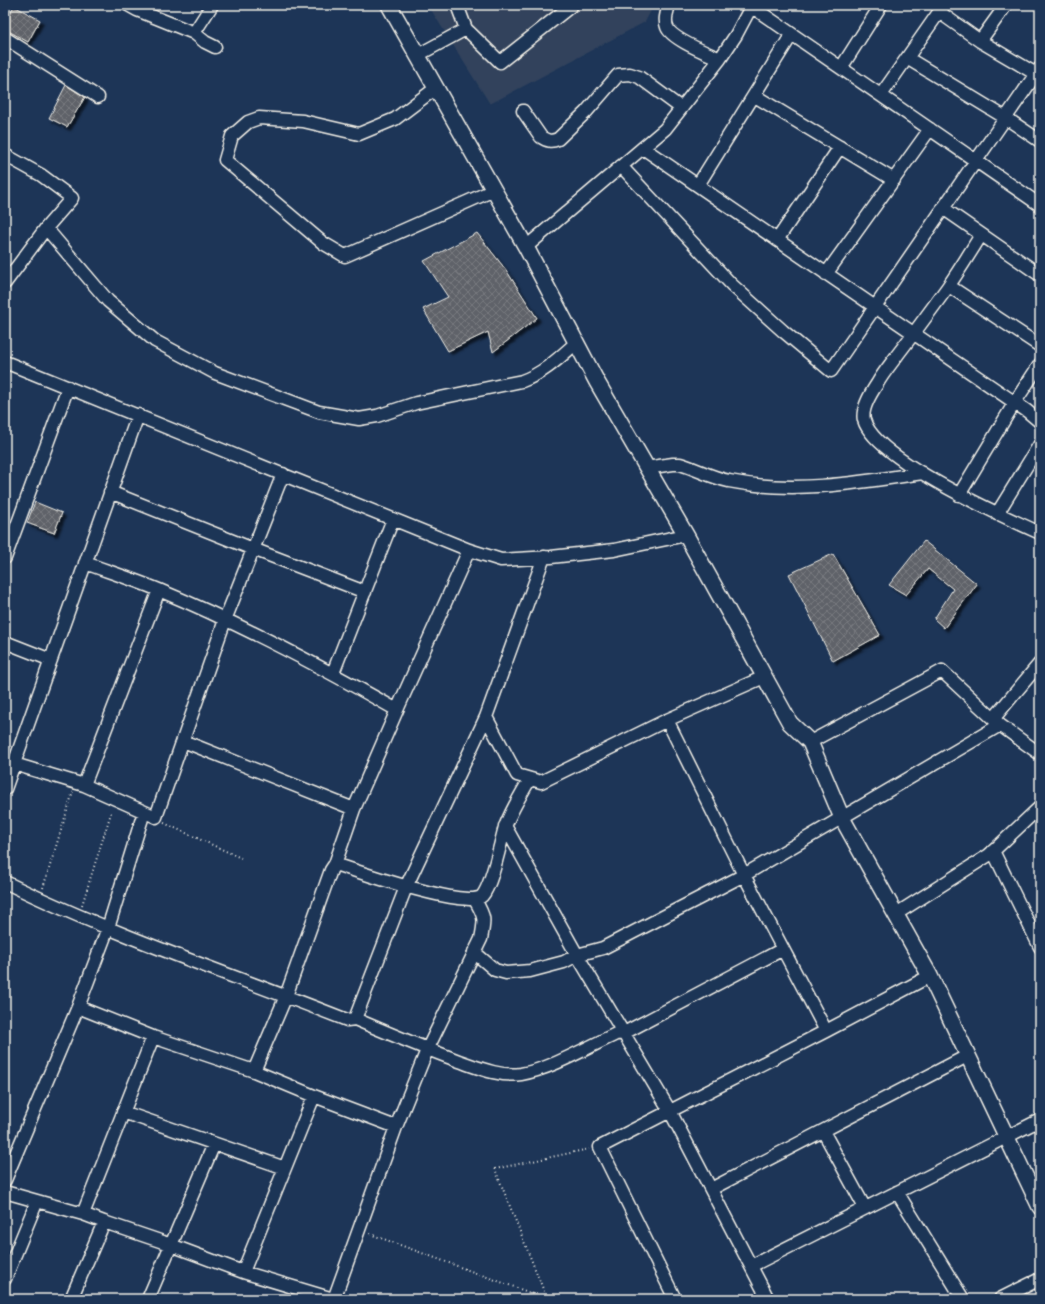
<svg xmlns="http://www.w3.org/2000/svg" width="1045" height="1304" font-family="'Gochi Hand',sans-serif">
<defs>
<pattern id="building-cross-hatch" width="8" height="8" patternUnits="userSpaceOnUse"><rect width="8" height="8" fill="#5f6269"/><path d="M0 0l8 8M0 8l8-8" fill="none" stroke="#77797e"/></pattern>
<filter id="shadow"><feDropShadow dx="3.5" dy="3.5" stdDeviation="1" flood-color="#0009"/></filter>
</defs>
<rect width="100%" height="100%" fill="#1d3557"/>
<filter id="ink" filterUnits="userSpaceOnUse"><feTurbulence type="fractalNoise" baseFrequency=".025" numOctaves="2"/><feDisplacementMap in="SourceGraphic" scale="8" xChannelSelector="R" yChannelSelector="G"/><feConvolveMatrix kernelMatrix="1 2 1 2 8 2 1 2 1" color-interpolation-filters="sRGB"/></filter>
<g filter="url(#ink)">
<path fill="#31425c" d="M428,5H654L645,22L490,104Z"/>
<path fill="url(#building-cross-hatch)" stroke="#f4f1e8" filter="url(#shadow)" d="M14,6L40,20L28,42L5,29V23Z
M66,85L85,97L67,127L49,118Z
M477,233L506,270L537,318L493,352L488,332L448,351L423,309L448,297L424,261Z
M35,502L62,513L54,533L27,523Z
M924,541L977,584L944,628L934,619L953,589L928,569L906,595L889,585Z
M833,554L880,635L833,661L789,574Z"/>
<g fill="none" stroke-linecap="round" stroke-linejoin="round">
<defs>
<path id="minor" d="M128,5L137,10L194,33L212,5
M669,5C667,12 664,19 667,27C671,39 707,53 720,59
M751,6L1040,205
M939,12L980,41L1036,74
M466,29L500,62L572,5
M194,33L205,42L215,47
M5,38L98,97
M980,41L1006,5
M418,55L466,29L457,5
M907,58L1006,118L1040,141
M841,68L881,5
M436,88L395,119L359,134L303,121L259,118L248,122L232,136L225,160L323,243L345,256L494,190
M881,95L944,5
M755,96L894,180
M523,111L541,137C547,141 551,142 558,139L586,112L618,75L630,74L639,77L681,108
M643,148L1027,411L1040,422
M5,155L41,175L72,198L46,228L5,283
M621,166L732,285L783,331L831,371L1040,68
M698,185L792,34
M943,208L1040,275
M46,228L108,301L155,341L215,373L319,412L359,419L377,416L416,403L522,381C544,373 559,358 576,343
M981,235C970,253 959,271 947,288C931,310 915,332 898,354C891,364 883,373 877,384C871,393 861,409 864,420C875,459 1002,516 1040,533
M777,240L840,147
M526,247L665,129L720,59L736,35L752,5
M826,274L930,129
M949,286L1040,346
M5,362L469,550L501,560L551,557L614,550L686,535
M646,468L673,464H680C697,469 712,478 729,481C793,494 858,483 922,473
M110,492L253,549L365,592
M959,495L1015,402L1040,364
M997,514L1040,444
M544,557L486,717L517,775L541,782L667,720L764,677
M5,558L68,387
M85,563C110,572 135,580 159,590C241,624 320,666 397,710L469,550
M159,590L84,785L156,817L225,620L283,474
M5,642L51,660
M333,673L393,519
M994,718L1040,663
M667,720L744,875L826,1031
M183,741L354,809L397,710
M810,742L942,671L1000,725L1040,754
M14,764L84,785
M5,789L138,415
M505,826L577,955L670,1111L768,1299
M993,851L1040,947
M335,864C356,871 469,910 482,896C492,885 500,844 505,827C511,811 521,794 530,779
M5,882C115,936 233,975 347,1020L355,1019C390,1034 424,1048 459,1061C479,1068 500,1077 521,1074C551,1069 588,1047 616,1034L624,1033L783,949
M896,914L989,855L1040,807
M474,952L495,970L506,973L530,971L564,962L577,955L603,948L744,875L1000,725
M78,1007L153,1037L254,1071L314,1096L396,1127
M355,1019L406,887L486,717
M254,1071L286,996L331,870L335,864L354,809
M123,1112L285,1168
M823,1131L865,1208
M5,1180L78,1007L108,928L144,812
M711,1189L969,1055
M5,1192L83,1214L104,1222L163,1242L243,1272L333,1299
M897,1192L963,1299
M83,1214L153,1037
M751,1266L1040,1120
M243,1272L314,1096
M5,1279L37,1201
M71,1299L104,1222
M148,1299L214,1144
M334,1299L396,1127L427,1050L481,939C485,919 485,917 475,900
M675,1299L600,1147L826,1031L930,976
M1000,1299L1040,1279"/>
<path id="major" d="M389,5L526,247L597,382L686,535L790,723L810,742L842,818L930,976L1040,1207"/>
</defs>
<use href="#minor" stroke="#f4f1e8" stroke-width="15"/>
<use href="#major" stroke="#f4f1e8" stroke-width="18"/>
<path stroke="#f4f1e8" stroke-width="2" stroke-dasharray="1 3" stroke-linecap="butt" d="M164,823L241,858
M43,888L73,792
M82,905L112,810
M370,1234L547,1299
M547,1299L495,1169L589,1149"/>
<use href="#minor" stroke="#1d3557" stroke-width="12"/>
<use href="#major" stroke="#1d3557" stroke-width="15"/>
</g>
</g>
<rect width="1045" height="1304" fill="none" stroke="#1d3557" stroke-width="20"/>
<rect x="10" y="10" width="1025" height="1284" fill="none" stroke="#f4f1e8" stroke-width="1.5" filter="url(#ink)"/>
</svg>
